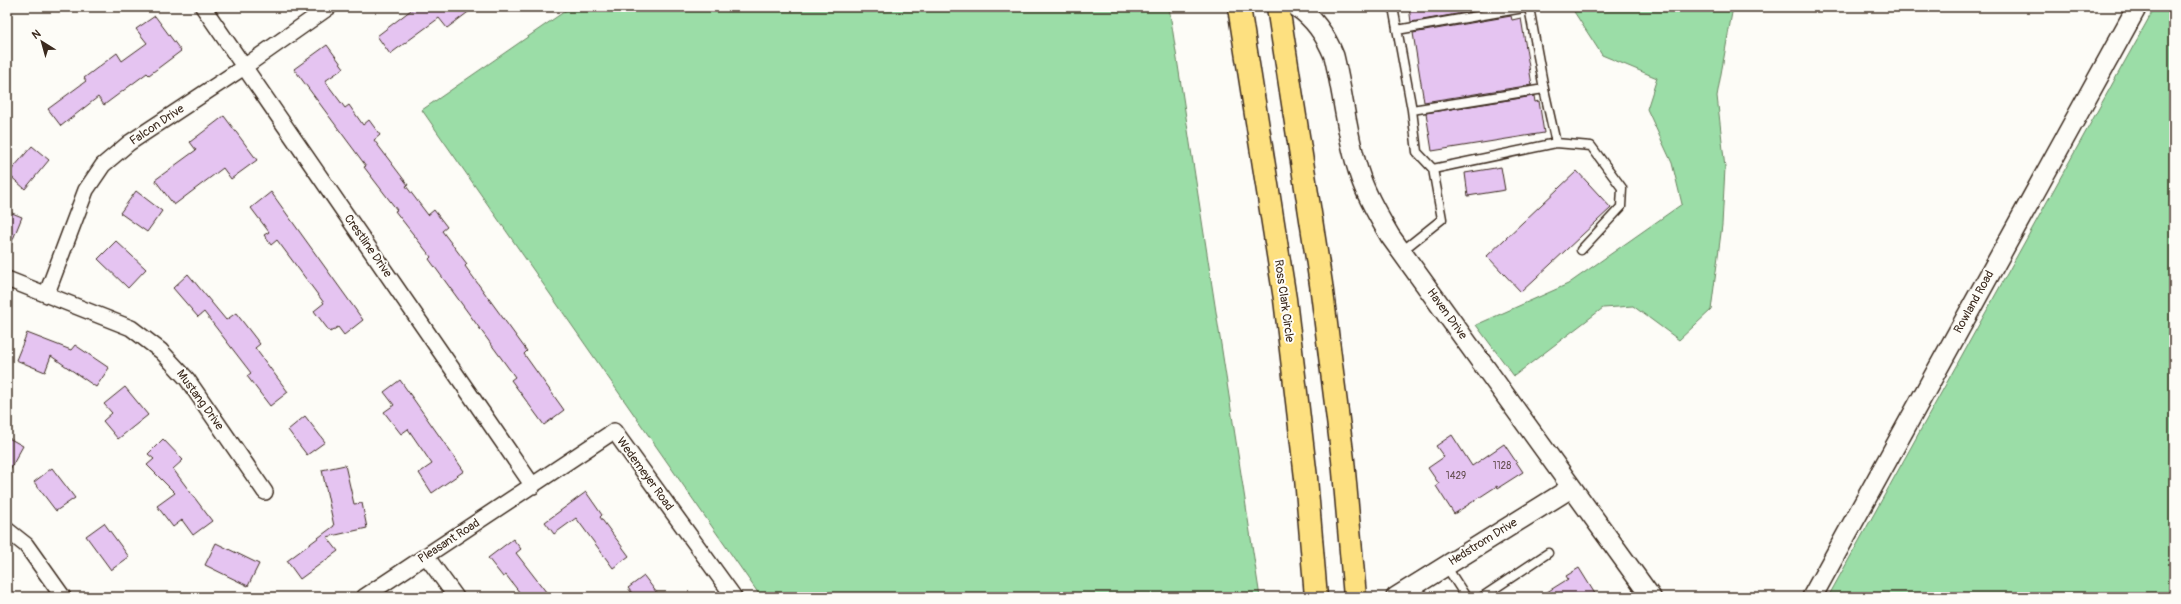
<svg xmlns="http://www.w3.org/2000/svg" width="2181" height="604" font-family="Pangolin,sans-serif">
<rect width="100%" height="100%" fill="#fdfcf7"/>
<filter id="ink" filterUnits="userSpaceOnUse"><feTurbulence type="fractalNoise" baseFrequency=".025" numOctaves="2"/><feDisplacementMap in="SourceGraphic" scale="8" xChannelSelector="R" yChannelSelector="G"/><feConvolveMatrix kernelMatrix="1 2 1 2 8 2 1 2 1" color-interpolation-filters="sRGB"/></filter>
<g filter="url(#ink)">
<path fill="#9bdda7" stroke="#6b8462" d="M571,7H1169L1260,597H761L422,110Z
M1571,7H1733L1717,96L1725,168L1722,225L1711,310L1679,340L1633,306L1603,308L1514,376L1476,325L1568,284L1682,204L1672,163L1647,109L1657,78L1602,55Z
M2155,7H2174V597H1828Z"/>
<path fill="#e5c4f1" stroke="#3b2a1e" d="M415,7H475L447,28L439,18L390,54L377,36Z
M1409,7H1497L1411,22Z
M155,16L181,51L149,75L147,73L104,105L98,97L61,126L48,109L86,81L84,78L117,53L122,61L147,43L136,29Z
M1511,16L1512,20L1521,18L1532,85L1424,102L1413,33Z
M327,45L344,68L325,81L345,108L349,105L363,125L369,120L380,135L374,140L408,185L406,186L428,215L434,210L447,227L442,231L467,264L465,266L527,351L524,354L564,410L544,425L511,380L515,377L429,259L431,257L395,211L397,210L364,167L366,166L294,69Z
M1534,96L1535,102L1539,101L1544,133L1432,151L1426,113Z
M224,116L257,160L231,179L223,168L174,205L155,180L196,150L190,142Z
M32,146L49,160L25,189L8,174Z
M1501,167L1505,190L1468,196L1465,173Z
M1577,171L1611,208L1521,292L1487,256Z
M136,191L162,211L147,232L120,213Z
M271,192L363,320L344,335L338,327L330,332L314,311L324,303L277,240L271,245L264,235L269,232L251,208Z
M7,211L22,217L7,254Z
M116,241L146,269L128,288L98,259Z
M188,274L226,320L236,313L260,344L255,348L288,392L270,406L247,376L251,373L204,312L198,317L173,288Z
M27,333L71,350L75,345L109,368L96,387L51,356L45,372L16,360Z
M400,380L464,471L432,493L419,473L432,464L408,429L401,434L384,412L394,405L384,392Z
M125,387L148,415L118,439L103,421L112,413L104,404Z
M305,416L325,442L307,455L288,430Z
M1452,435L1472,466L1504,444L1523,472L1498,488L1497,486L1454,514L1436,486L1439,484L1428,468L1444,457L1436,446Z
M7,437L23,446L7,475Z
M163,439L183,460L173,469L212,521L193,535L182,520L173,527L157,506L175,493L147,465L154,459L148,454Z
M345,465L354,504L362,503L367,528L327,537L338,551L300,579L287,561L334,526L322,470Z
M52,468L75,498L56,511L34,482Z
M586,492L602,515L600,517L629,556L613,568L576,518L554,534L545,522Z
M104,523L129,557L111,570L86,536Z
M513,539L521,549L516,553L550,597H523L506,575L503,577L488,558Z
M216,543L259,564L248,586L205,565Z
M1579,568L1597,597H1539L1568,579L1566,576Z
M644,576L660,597H635L628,588Z"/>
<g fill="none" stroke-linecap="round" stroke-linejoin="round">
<defs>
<path id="service" d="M1393,7L1412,110L1417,152L1433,169L1442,219L1402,251
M1397,30L1529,7
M1544,89L1556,143L1591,146L1622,188L1621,207L1581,250
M1412,110L1544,89L1529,7
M1433,169L1556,143
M1446,566L1466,597
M1482,597L1548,553"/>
<path id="minor" d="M203,7L533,486
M7,279L131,328L161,351L187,379L265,492
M47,293L86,190L103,165L129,143L244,67L329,7
M7,530L26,545L63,597
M426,556L456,597
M364,597L614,431L734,597"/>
<path id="tertiary" d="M1297,7C1315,19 1326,36 1334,56C1344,97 1347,140 1361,179C1368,199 1379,217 1390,236L1651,597
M1396,597L1571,488
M1812,597L2137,7"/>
<path id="trunk" d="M1239,7L1285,299L1306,478L1316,597
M1278,7L1321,284L1343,460L1355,597"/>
</defs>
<use href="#service" stroke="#3b2a1e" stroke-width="11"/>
<use href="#minor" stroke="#3b2a1e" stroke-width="18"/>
<use href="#tertiary" stroke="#3b2a1e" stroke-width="22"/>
<use href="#trunk" stroke="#3b2a1e" stroke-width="25"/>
<use href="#service" stroke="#fdfcf7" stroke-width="8"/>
<use href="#minor" stroke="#fdfcf7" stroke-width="15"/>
<use href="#tertiary" stroke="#fdfcf7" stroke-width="19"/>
<use href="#trunk" stroke="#fde080" stroke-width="22"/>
</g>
</g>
<g text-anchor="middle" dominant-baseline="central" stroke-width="4" stroke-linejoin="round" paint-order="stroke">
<g font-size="10" fill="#665053">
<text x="1502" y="466">1128</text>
<text x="1456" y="476">1429</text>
</g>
<g font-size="12" fill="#3b2a1e" stroke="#fdfcf7">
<text transform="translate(157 125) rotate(-34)">Falcon Drive</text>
<text transform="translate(368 246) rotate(55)">Crestline Drive</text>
<text transform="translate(1284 301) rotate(82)">Ross Clark Circle</text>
<text transform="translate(1974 302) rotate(-61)">Rowland Road</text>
<text transform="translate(1447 314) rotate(54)">Haven Drive</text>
<text transform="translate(200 400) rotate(54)">Mustang Drive</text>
<text transform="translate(645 474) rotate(54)">Wedemeyer Road</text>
<text transform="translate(449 541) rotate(-33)">Pleasant Road</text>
<text transform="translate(1483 542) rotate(-32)">Hedstrom Drive</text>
</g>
</g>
<rect width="2181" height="604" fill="none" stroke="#fdfcf7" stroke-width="24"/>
<rect x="12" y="12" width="2157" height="580" fill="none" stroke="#3b2a1e" stroke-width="1.5" filter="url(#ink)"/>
<g transform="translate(42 42) rotate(323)" stroke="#fdfcf7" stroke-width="3" paint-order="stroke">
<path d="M0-3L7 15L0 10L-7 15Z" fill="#3b2a1e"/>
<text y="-6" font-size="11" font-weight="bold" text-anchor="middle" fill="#3b2a1e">N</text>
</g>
</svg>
